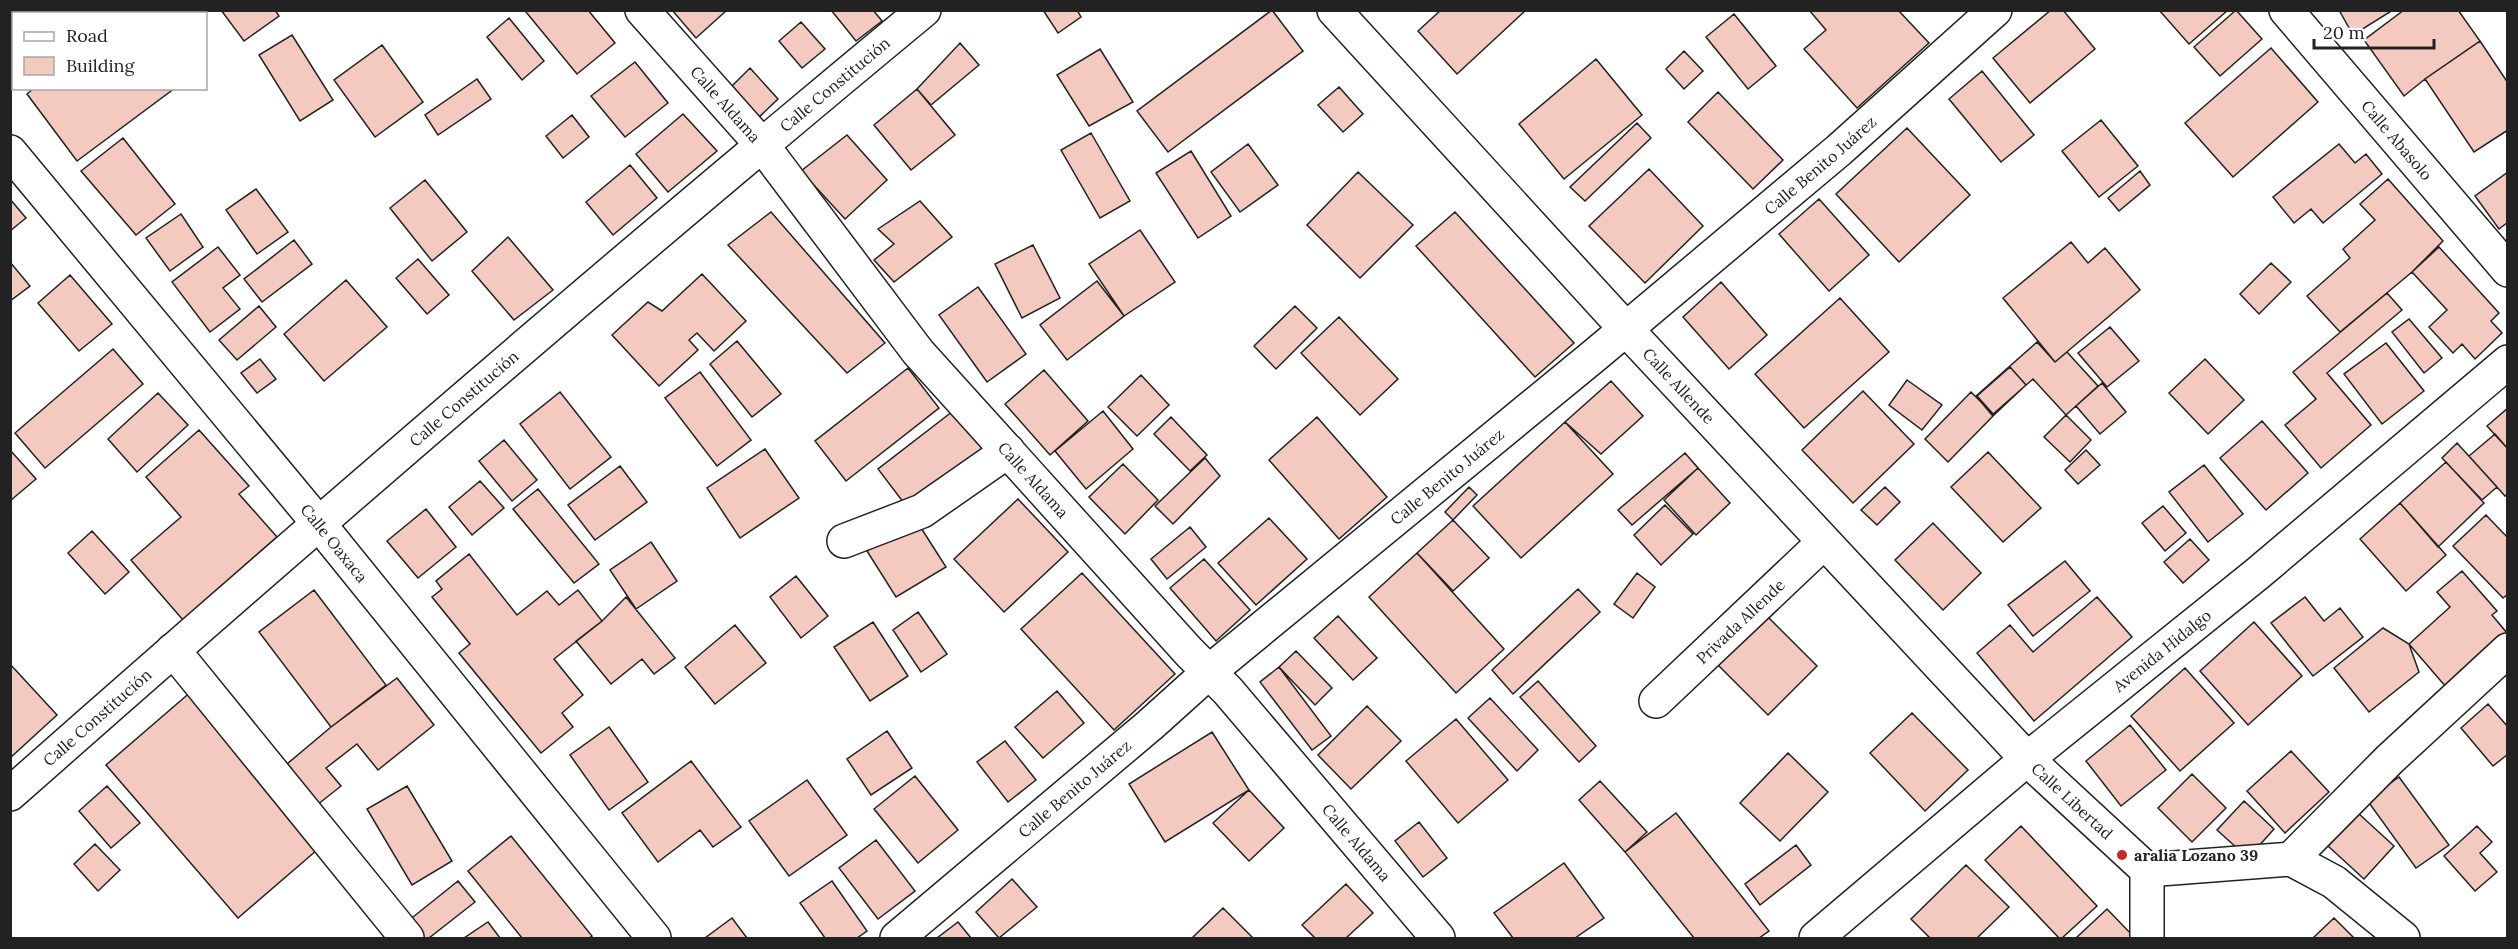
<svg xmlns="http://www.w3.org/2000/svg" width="2518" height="949" font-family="Lora,serif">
<rect width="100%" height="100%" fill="#fff"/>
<path fill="#f3c9c0" stroke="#222" stroke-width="1.5" d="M10,10H56L59,14H14V71L10,67Z
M221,10H275L279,16L244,41Z
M528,10H588L615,43L577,74L526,12Z
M672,10H727L696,38Z
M831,10H873L882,21L856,41Z
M1043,10H1077L1081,17L1058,33Z
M1272,10L1303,51L1168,152L1137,111Z
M1441,10H1526L1457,74L1418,31Z
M1809,10H1898L1929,43L1857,108L1804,49L1826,30Z
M2051,10H2063L2095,49L2030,103L1993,58Z
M2159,10H2228L2189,44Z
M2236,10L2262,39L2220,76L2194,47Z
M2339,10H2393L2353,35Z
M2404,10H2458L2480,41L2425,79L2404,96L2364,40Z
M1734,14L1776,66L1748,89L1706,37Z
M509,18L544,61L522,80L487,37Z
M801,22L825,49L802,68L779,41Z
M292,35L333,100L300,121L259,55Z
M2480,41L2508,83V130L2474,152L2425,79Z
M960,43L979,65L931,105L917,89Z
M382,45L423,102L375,137L334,80Z
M2271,48L2318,102L2233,177L2185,123Z
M1100,49L1133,102L1089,126L1057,75Z
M1684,51L1703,71L1684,89L1666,69Z
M1596,59L1642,115L1564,179L1519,124Z
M635,62L668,103L625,137L591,96Z
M750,68L778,99L756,120L728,90Z
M1982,71L2034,135L2001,162L1949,99Z
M477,79L491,99L438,135L425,115Z
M1339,87L1363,114L1343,132L1318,105Z
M34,88H175L77,161L27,94Z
M917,89L955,135L911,170L874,125Z
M1718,92L1783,160L1753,189L1688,122Z
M683,114L717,151L668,192L636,154Z
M572,115L589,137L563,158L546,136Z
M2101,120L2138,166L2099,197L2062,151Z
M1637,123L1651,138L1585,201L1570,187Z
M1907,128L1970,195L1899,262L1836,194Z
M1091,133L1130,201L1100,218L1061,150Z
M847,135L887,180L845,219L801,171Z
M123,138L175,204L136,235L81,171Z
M1248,144L1278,185L1240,212L1211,172Z
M2339,144L2355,163L2366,154L2382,174L2323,223L2311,209L2294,223L2273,197Z
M1191,151L1231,216L1198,238L1156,173Z
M630,165L657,198L613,235L586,202Z
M1649,169L1703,226L1645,283L1589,226Z
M2140,171L2150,185L2119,211L2108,198Z
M1358,172L1413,225L1360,278L1307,225Z
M2508,172V222L2499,229L2475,196Z
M2388,179L2443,241L2412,272L2340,332L2307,296L2350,258L2343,249L2375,220L2360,204Z
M425,180L467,232L432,261L390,208Z
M256,189L288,232L257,254L226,210Z
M10,199L26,218L10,231Z
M1819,199L1869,255L1829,291L1779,234Z
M920,201L952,237L894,282L874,260L894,244L878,229Z
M771,212L885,343L847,373L728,245Z
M1455,212L1574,343L1535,377L1416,246Z
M181,214L203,247L170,271L146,238Z
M1140,230L1175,282L1124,316L1089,264Z
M508,237L553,290L514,320L472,271Z
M294,240L312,264L262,302L244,279Z
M2071,242L2088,263L2105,248L2140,290L2055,362L2003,298Z
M1033,245L1060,298L1022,318L995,264Z
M218,247L240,275L223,288L240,309L210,332L172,282Z
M2439,247L2499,313L2491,321L2502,333L2475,359L2462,344L2453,353L2429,327L2447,310L2412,272Z
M418,259L449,295L427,314L396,278Z
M10,262L30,286L10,301Z
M2271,263L2291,282L2259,314L2240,294Z
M702,274L746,321L714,351L697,333L689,340L698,350L659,386L612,335L648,302L662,311Z
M70,275L112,324L79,351L38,303Z
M346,280L387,327L324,381L284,334Z
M1097,281L1124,316L1067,360L1040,325Z
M1721,282L1767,335L1729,369L1683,317Z
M978,287L1026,354L987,382L939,315Z
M2387,293L2402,310L2327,373L2371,425L2321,468L2285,425L2316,399L2293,372Z
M1840,298L1889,352L1804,428L1755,374Z
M259,306L276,327L237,360L219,340Z
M1295,306L1317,328L1276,369L1254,346Z
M1339,317L1398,379L1360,415L1301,353Z
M2409,319L2442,358L2424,373L2392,332Z
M2110,327L2139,361L2107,387L2078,353Z
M737,341L781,394L752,417L710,364Z
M2037,342L2055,362L2067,352L2098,386L2066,415L2033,379L1992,415L1976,396Z
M2386,343L2424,391L2382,424L2344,374Z
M113,349L143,384L45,468L15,433Z
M260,359L276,379L257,393L241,373Z
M2205,359L2244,400L2208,434L2169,393Z
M2010,367L2026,385L1994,415L1977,396Z
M908,368L939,408L846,481L815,441Z
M1044,370L1088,421L1050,455L1005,404Z
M700,372L751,440L717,466L665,398Z
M1141,375L1169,405L1137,436L1108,407Z
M1907,380L1942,405L1922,430L1889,405Z
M1611,381L1643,416L1601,454L1565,422Z
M2102,383L2126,412L2100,434L2076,406Z
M1863,391L1914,444L1853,503L1802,450Z
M560,392L611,457L570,489L520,424Z
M1971,392L1994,415L1948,462L1925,439Z
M158,393L188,425L137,472L108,439Z
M957,408L990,449L910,511L878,469Z
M2508,408V449L2487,426Z
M1103,411L1133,449L1086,489L1055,451Z
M2066,415L2091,440L2070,462L2044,437Z
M1171,417L1207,455L1190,471L1154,434Z
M1317,417L1387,497L1339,539L1269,460Z
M2262,421L2308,473L2266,510L2220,458Z
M1565,422L1613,474L1521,558L1473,506Z
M199,430L249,486L239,494L277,537L183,620L131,560L181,517L146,477Z
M2495,434L2508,449V494L2505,496L2469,456Z
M504,440L537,480L512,501L479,461Z
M2457,443L2497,487L2482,500L2442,458Z
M765,449L799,498L740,538L707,488Z
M10,450L36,479L10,501Z
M2086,450L2100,465L2078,484L2065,470Z
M1988,452L2041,508L2003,542L1951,487Z
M1685,453L1698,468L1632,525L1618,510Z
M1205,458L1220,476L1173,524L1155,506Z
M2446,462L2484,503L2438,547L2400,503Z
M1123,464L1158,500L1125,534L1089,497Z
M2204,465L2243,514L2208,542L2169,492Z
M620,466L647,502L595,540L568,505Z
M1698,468L1730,503L1696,535L1664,500Z
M480,481L504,508L472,535L449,507Z
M1469,487L1477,495L1453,520L1445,512Z
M1885,487L1900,502L1877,525L1861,510Z
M538,489L599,564L574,583L513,509Z
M1018,499L1068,552L1004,612L954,559Z
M2400,503L2446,555L2406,591L2360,539Z
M1665,505L1693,534L1661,565L1634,535Z
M2163,506L2186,533L2165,551L2142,523Z
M426,509L456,547L418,578L387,541Z
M2486,515L2508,538V594L2503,598L2453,546Z
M1269,518L1307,559L1256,605L1218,563Z
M916,520L946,567L896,597L867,551Z
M1453,520L1489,558L1453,591L1417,553Z
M1933,523L1981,573L1943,610L1895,560Z
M1190,527L1206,547L1167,579L1151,559Z
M92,531L129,572L105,594L68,553Z
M2190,539L2209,560L2183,583L2164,562Z
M651,542L677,581L636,609L610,570Z
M1417,553L1504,649L1456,693L1369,597Z
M469,554L517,615L547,591L559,605L578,590L602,621L554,659L583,695L562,713L573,727L541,753L459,653L470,644L432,597L442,589L436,581Z
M1204,559L1250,610L1216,641L1170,588Z
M2065,561L2090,591L2033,636L2008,605Z
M2462,571L2497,611L2492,615L2507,633L2446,687L2409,644L2450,607L2437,592Z
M1082,573L1175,674L1114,730L1021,629Z
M1637,573L1655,587L1633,618L1614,604Z
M796,576L828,616L801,638L770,597Z
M1578,589L1600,612L1513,694L1492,670Z
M314,590L386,685L331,727L259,632Z
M626,597L675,658L654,674L642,659L611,684L576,641L602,621Z
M2097,597L2132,637L2034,721L1977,653L2010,625L2033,652Z
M2305,597L2324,621L2340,608L2363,637L2313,676L2271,623Z
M1762,611L1817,666L1768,715L1713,660Z
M918,612L947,654L921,672L893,630Z
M1338,616L1377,658L1353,680L1314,638Z
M873,622L908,676L870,701L834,647Z
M2254,622L2302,676L2248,725L2200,671Z
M735,625L766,663L715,704L685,667Z
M2383,628L2409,644L2419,672L2369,712L2334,668Z
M1296,651L1332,688L1315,705L1279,667Z
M10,664L57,715L10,758Z
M1279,667L1331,736L1312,750L1260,682Z
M2185,668L2234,723L2180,771L2131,716Z
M397,678L434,725L378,770L357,744L326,768L341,786L312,809L281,769L331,727Z
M1538,681L1596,746L1579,762L1520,697Z
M193,690L324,844L238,918L106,765Z
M1057,691L1084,723L1043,758L1015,727Z
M1490,698L1538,750L1517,771L1468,718Z
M2488,704L2508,727V754L2493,766L2461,728Z
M1367,706L1401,741L1351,789L1318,755Z
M1912,713L1968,770L1925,811L1870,753Z
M1456,719L1508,780L1458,823L1406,761Z
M2130,725L2166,770L2121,806L2086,761Z
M609,727L648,782L609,810L570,755Z
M887,731L912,768L871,795L847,759Z
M1212,732L1249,790L1165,842L1129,784Z
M1005,741L1036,780L1008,802L977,762Z
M2291,751L2329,792L2285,833L2247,791Z
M1788,753L1828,792L1780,841L1740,803Z
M691,761L741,827L713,847L700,830L658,862L622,813Z
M2192,774L2226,808L2192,842L2158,808Z
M915,776L958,830L918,863L874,809Z
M2399,777L2449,845L2416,868L2367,800Z
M807,780L847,835L789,876L749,821Z
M1600,781L1647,832L1625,852L1579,800Z
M107,786L140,823L111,848L79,811Z
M407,786L452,861L412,885L367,809Z
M1249,790L1284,828L1249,861L1213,823Z
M2244,801L2274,829L2248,858L2217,830Z
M1676,813L1769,931L1759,938H1694L1625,852Z
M2358,813L2394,846L2364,879L2328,846Z
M1419,822L1447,858L1423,877L1395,841Z
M2021,826L2097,906L2062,938H2059L1985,860Z
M2477,826L2492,842L2480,853L2497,872L2475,891L2444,856Z
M511,836L592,936L589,938H522L468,871Z
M876,840L915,891L878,919L839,868Z
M95,844L120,870L98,891L74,864Z
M1796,845L1811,865L1760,905L1745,884Z
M1564,863L1604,918L1575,938H1513L1494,913Z
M1966,865L2009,907L1977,938H1930L1911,919Z
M1012,879L1037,907L999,938L976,912Z
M458,881L475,902L429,938H422L408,921Z
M832,881L867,931L857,938H825L800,903Z
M1346,884L1373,913L1346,938H1315L1302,925Z
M1223,908L1253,938H1192Z
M2107,909L2135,938H2076Z
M732,918L747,938H705Z
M2334,918L2354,938H2313Z
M488,922L500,938H464Z
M958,922L971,938H937Z"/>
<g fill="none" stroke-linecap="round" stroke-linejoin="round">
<defs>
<g id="minor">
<path id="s1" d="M642,10L762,145L918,352L1189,652L1228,691L1438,938"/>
<path id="s2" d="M1334,10L1625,328L2027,759L2147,870V938"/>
<path id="s3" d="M2286,10L2508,270"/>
<path id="s4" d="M10,152L319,524L654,938"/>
<path d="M844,541L922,511L1008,451"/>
<path d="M173,650L407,938"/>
<path id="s5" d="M1656,701L1824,542"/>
<path id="s6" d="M10,794C311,528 615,266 924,10"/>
<path d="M2291,859L2390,759L2508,650"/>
<path d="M2147,870L2291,859L2334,882L2403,938"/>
<path id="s7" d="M897,938L1150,725L1210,671L1595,355L1839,150L1995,10"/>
</g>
<g id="tertiary">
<path id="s8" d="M1816,938L2027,759L2257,574L2508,362"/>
</g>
</defs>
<use href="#minor" stroke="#222" stroke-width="36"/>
<use href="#tertiary" stroke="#222" stroke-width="36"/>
<use href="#minor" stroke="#fff" stroke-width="33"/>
<use href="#tertiary" stroke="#fff" stroke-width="33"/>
</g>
<circle fill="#c62828" stroke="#fff" stroke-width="2" cx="2122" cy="855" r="6"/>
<g text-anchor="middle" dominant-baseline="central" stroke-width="4.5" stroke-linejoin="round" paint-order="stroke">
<g font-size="16" fill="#222" stroke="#fff">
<text stroke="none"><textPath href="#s6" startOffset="1088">Calle Constitución</textPath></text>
<text stroke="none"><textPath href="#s1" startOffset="126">Calle Aldama</textPath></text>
<text stroke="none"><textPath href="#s3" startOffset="171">Calle Abasolo</textPath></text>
<text stroke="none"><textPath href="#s7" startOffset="1204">Calle Benito Juárez</textPath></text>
<text stroke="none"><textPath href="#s2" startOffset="510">Calle Allende</textPath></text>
<text stroke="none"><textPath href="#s6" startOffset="602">Calle Constitución</textPath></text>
<text stroke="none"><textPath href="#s7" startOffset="718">Calle Benito Juárez</textPath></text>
<text stroke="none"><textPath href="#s1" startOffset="612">Calle Aldama</textPath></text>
<text stroke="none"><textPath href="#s4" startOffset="508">Calle Oaxaca</textPath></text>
<text stroke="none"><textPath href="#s5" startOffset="116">Privada Allende</textPath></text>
<text stroke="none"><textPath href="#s8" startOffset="450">Avenida Hidalgo</textPath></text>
<text stroke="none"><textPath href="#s6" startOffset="116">Calle Constitución</textPath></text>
<text stroke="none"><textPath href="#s7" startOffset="232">Calle Benito Juárez</textPath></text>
<text stroke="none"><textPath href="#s2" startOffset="1082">Calle Libertad</textPath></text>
<text stroke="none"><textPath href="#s1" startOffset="1098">Calle Aldama</textPath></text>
</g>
<g font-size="16" font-weight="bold" fill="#222" stroke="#fff" text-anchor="start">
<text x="2134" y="855">aralia Lozano 39</text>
</g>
</g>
<rect width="2518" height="949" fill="none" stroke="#222222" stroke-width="24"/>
<rect x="12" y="12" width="195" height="78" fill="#ffffff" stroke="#a7a7a7" stroke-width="1.5"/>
<rect x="24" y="32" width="30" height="9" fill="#ffffff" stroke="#a7a7a7" stroke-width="1.5"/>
<text x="66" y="42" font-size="18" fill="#222222">Road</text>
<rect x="24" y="57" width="30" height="18" fill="#f3c9c0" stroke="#a7a7a7" stroke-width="1.5"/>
<text x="66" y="72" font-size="18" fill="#222222">Building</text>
<path d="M2314 39v9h120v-9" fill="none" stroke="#222222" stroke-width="3"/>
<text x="2323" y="39" font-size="18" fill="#222222" stroke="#ffffff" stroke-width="4.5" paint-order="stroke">20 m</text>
</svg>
